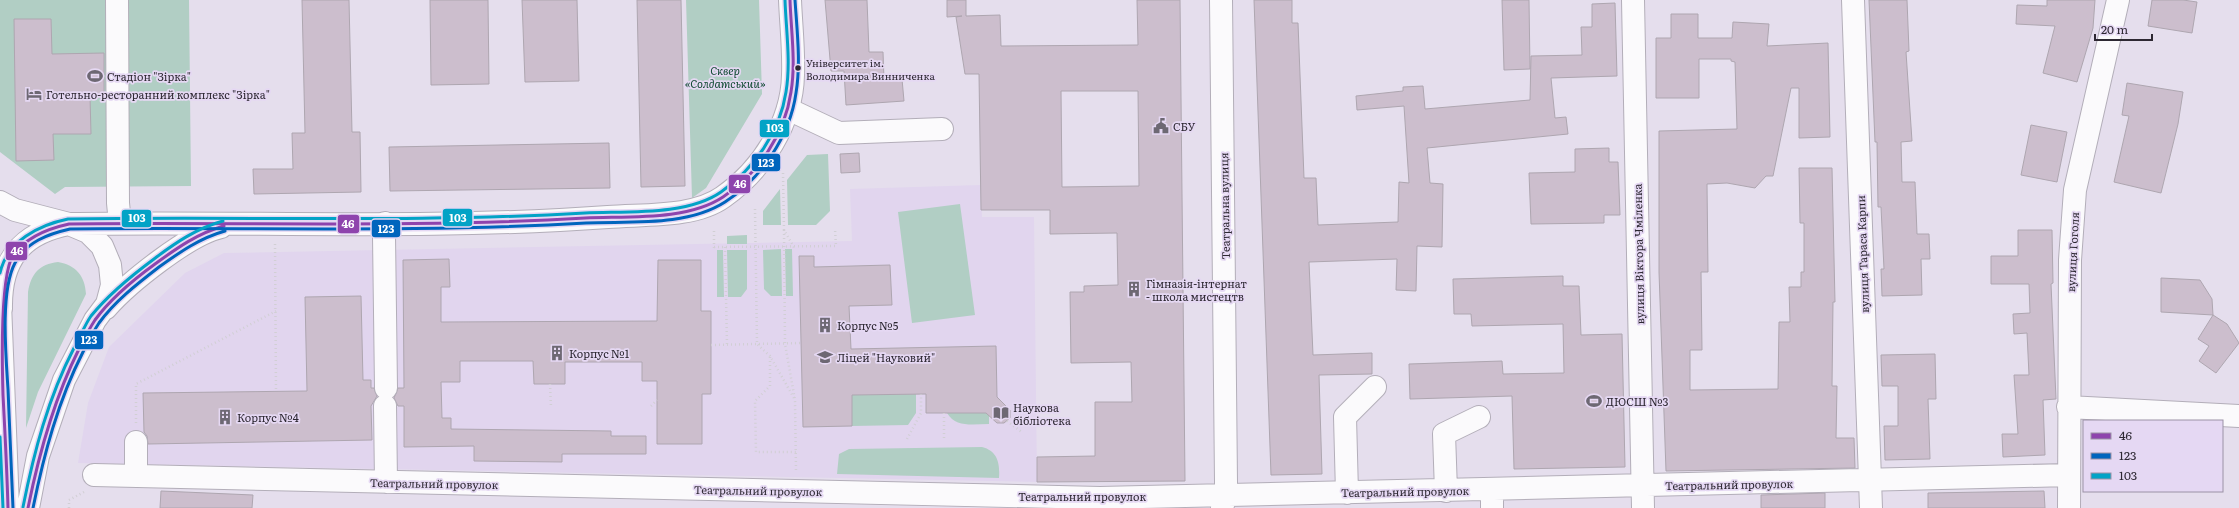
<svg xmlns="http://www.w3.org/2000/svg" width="2239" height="508" font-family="Literata,serif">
<rect width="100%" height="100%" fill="#e5deed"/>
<path fill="#e1d5ee" d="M981,185L982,217H1034L1037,482L78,463L88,403L109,347L185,273L224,253L852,241L850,189Z"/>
<path fill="#b1cec4" d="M0,0H189L191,186L65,187L55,194L0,152Z
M686,0H759L762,94L706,188L692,198Z
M828,154L830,211L816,225H788L787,180L807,155Z
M780,189L781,225H763V211Z
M960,204L975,315L912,323L898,212Z
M747,235V244H727V236Z
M781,249L782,296H771L764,289L763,250Z
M785,249H792L793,296H786Z
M717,250H723L724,297H717Z
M727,250H747V289L741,297H728Z
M58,262C76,265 85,276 86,294L38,392L26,428L28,292C31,274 39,264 58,262Z
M916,394V413L908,425L852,426V395Z
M947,413H986L989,415V424C973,424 956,428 947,413Z
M982,447C998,451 1000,464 999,478L837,474L839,454L849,449Z"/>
<path fill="#ccbecd" stroke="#aea6b0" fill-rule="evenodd" d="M302,0H349L352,132H360L361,192L254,194L253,169H293L292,133H305Z
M430,0H488L489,84L431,85Z
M522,0H577L579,81L525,82Z
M637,0H681L685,186L641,187Z
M825,0H867L869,52H883L884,80L902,79L904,101L846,105L844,71H831Z
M947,0H966V16L1000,15L1001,46L1138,45L1137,0H1180L1185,481L1037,482V457L1095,456V402H1132L1131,362L1071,363L1070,292H1084V286L1118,285L1117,233L1050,234V210H981L979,74H965L956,17L962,16L947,17ZM1061,91H1138L1139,186L1062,187Z
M1254,0H1292V23H1298L1304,178H1316L1318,225L1398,222L1399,182L1409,183L1404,106L1357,110L1356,96L1403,91V87L1423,86L1425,109L1530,100L1531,56L1582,55L1581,27H1592V4L1615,3L1617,76L1551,78L1555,118L1566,117L1568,134L1427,148L1430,183L1443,184L1442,247L1417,246L1416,291L1396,290L1397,259L1309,262L1313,355L1372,353V374L1319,375L1322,474L1271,475Z
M1502,0H1529L1530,69L1504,70Z
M1869,0H1907L1909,51L1906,52L1912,141L1901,142L1902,182H1915L1917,234H1929L1930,259H1921L1922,295L1882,296L1881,269H1884L1881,207H1878L1877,142H1875Z
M2047,0H2095L2093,28L2077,82L2043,73L2055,26L2016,24L2017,5L2047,6Z
M2152,0H2183L2197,2L2192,33L2148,26Z
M1671,14H1698V38H1732L1733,22L1769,24L1767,46L1828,43L1830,137L1799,138V88H1791L1773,176H1766L1755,188L1727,183L1707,184L1708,272H1701L1702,350H1690V390L1778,389L1779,322H1790L1789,287H1801V272H1804V223H1800L1799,168H1832L1835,302H1833L1832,386H1837L1836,438H1854L1855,468L1666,471L1659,272V131L1737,129L1735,62L1731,61V59H1699V98H1656V38H1671Z
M14,19H51L52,54L104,53V97H90L91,134H53L54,160L16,161Z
M2127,83L2183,92L2178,124L2161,193L2114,182L2129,116L2122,115Z
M2031,125L2067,132L2057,182L2021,175Z
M609,143L610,188L390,191L389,147Z
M1609,148V162H1618L1620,215H1604V223L1531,224L1529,173L1575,172V149Z
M859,153L860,172L841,173L840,154Z
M2018,230H2052L2053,283L2051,284L2056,399L2043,400L2045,455L2003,457L2002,434H2018L2014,375H2029L2027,333L2014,334L2013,314L2030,313L2029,284H1991V256H2018Z
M799,256H814V267L890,265L892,305L849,306L851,349L996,346L997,397L1010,410V418L1004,423H997L986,413H926V394L852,395V426L803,427Z
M449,259L450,287H441V322L657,321L658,260H701V311H711V394H702V444H657V381H642V362H565V384H534L533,361H460V382H441L442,418H451V429L611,431V436H646V454H562V462L474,461V446L404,447V406H398L394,398L398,388H404L403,260Z
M1563,276V286H1579L1581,335L1622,334L1625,467L1514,469L1512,396L1410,399L1409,364L1502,361L1503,374L1564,373L1563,324L1472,326L1471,314H1454L1453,279Z
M2161,278L2200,280L2212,299L2213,315L2161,312Z
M361,296L363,380H371V388H374L377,396L371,406L372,440L148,444L147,436L144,432L143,393L307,391L305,297Z
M2213,315L2227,324L2239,343L2216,373L2199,361L2209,346L2198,339Z
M1935,354L1936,399H1928L1930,459L1885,460L1884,426H1898V386H1882L1881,355Z
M161,491L253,495L252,508H160Z
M2044,491L2045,508H1928V493Z
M1825,493V508H1761V495Z"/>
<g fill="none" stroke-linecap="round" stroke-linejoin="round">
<defs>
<path id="minor" d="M117,0L118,203L120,223
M1221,0L1226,481V495L1222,508
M1633,0L1643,508
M1853,0L1871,508
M788,109L839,133L942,129
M385,223L384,236L386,388
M385,406L386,482
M2068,407L2239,416
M94,475L1100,498L2069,475
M136,476V442
M1492,490V508
M1446,491L1444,434L1479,417
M1347,493L1345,417L1375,387
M2069,508L2070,260L2075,190L2118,0"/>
<path id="major" d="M0,202L15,210L69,224L88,232L102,246L110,265L112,285L107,304L95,320L64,380L38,456L28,508
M0,303L8,508
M106,308C128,283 189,234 221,227
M1,309C0,260 21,233 69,224C249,221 429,230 608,217C643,214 694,218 723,197C762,170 792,123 793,75C794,50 791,25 790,0"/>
</defs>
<use href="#minor" stroke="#b3aeb9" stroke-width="24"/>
<use href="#major" stroke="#b3aeb9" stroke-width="24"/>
<path stroke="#d1cfd4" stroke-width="2.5" stroke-dasharray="1 3" stroke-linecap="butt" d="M783,173L784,230L795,249
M755,209L757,344L770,356L794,398
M784,230L785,344L795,400L796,471
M714,231V250
M275,244L276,392
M714,247L836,246L835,229
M725,247L727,345
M711,345L801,343
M770,357V386L755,401L756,452H796
M550,384L551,407
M651,406L657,400
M944,413V438
M1007,421L1023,433
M136,423V384L276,311
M907,439L921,413V394
M69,508V500L84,492"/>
<use href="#minor" stroke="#fbfafc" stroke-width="22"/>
<use href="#major" stroke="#fbfafc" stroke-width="22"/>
<defs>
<path id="bus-1" d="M8,508C7,470 5,433 3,395C2,361 0,288 11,259C23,238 46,229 69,224C241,222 413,228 585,218C627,216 687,221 723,197C758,174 785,134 791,92C796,62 791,31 790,0
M28,508C39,453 54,399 79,349C84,339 89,329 95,320C111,298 133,280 155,264C177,248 198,233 224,226"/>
<path id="bus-2" d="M13,508C11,468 10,429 8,389C6,357 0,291 15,263C26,242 48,234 70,229C242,227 414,233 586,223C630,221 686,227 725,202C761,179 790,136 796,93C801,63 797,31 795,0
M33,508C44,454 58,401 83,352C88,342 93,332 99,323C115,301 137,284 159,267C180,252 200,238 225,231"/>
<path id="bus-3" d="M0,273C7,241 39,225 68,219C240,216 413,223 585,213C625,211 687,216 721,192C754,169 780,132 786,92C791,62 786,30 785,0
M0,437L3,508
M23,507C34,452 48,398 74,348C80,338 84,326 91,316C109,294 131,276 154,259C175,243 197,228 223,221"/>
</defs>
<use href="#bus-1" stroke="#e5d8f3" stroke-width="6"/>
<use href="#bus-2" stroke="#e5d8f3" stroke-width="6"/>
<use href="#bus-3" stroke="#e5d8f3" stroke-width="6"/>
<use href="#bus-1" stroke="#8e44ad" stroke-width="3"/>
<use href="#bus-2" stroke="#0065bd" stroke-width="3"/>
<use href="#bus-3" stroke="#02a3c6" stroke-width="3"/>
</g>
<defs>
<symbol id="stadium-bare" viewBox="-9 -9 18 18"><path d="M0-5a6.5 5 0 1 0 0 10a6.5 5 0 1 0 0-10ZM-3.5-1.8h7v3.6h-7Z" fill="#6d6873" stroke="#e5d8f3" stroke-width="2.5" paint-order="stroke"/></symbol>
<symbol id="hotel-bare" viewBox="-9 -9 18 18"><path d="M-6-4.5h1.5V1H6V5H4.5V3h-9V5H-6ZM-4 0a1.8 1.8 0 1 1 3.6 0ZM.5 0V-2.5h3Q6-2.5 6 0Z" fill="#6d6873" stroke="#e5d8f3" stroke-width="2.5" paint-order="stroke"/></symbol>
<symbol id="civic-bare" viewBox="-9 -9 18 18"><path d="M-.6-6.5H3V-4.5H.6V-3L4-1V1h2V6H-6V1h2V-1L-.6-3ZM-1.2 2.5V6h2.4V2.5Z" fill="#6d6873" stroke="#e5d8f3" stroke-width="2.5" paint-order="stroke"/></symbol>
<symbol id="building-bare" viewBox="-9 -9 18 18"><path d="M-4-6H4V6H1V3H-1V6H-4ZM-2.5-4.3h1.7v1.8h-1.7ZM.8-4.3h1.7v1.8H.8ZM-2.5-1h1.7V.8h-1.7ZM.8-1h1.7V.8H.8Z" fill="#6d6873" stroke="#e5d8f3" stroke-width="2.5" paint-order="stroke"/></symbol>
<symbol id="school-bare" viewBox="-9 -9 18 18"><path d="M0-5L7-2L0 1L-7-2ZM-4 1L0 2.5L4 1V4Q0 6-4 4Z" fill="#6d6873" stroke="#e5d8f3" stroke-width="2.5" paint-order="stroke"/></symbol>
<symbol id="library-bare" viewBox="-9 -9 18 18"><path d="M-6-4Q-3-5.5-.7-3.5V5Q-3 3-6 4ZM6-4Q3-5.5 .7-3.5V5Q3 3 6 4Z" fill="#6d6873" stroke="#e5d8f3" stroke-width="2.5" paint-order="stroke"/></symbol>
</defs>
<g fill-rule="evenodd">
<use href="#stadium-bare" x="84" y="65" width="22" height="22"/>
<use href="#hotel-bare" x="23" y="83" width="22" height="22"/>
<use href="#civic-bare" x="1150" y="115" width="22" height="22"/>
<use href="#building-bare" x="1123" y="278" width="22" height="22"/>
<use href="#building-bare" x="814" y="314" width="22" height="22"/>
<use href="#building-bare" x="546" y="342" width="22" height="22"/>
<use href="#school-bare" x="814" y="346" width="22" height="22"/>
<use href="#stadium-bare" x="1583" y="390" width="22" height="22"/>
<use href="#library-bare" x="990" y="402" width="22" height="22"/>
<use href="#building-bare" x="214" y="406" width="22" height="22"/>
</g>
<circle fill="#2d2832" stroke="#e5d8f3" stroke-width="1.5" cx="798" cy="68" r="3.5"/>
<g text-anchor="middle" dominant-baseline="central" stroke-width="3.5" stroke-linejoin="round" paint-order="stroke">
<g font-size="10" fill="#2d2832" stroke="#e5d8f3" text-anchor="start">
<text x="806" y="62">Університет ім.<tspan x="806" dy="13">Володимира Винниченка</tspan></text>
</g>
<g font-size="11" font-style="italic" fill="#0f4a31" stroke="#e5d8f3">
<text x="725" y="70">Сквер<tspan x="725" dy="13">«Солдатський»</tspan></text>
</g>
<g font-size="11" fill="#2d2832" stroke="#e5d8f3" text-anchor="start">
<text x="107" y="76">Стадіон "Зірка"</text>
<text x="46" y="94">Готельно-ресторанний комплекс "Зірка"</text>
<text x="1173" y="126">СБУ</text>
<text x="1146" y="283">Гімназія-інтернат<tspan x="1146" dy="13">- школа мистецтв</tspan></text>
<text x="837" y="325">Корпус №5</text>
<text x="569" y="353">Корпус №1</text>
<text x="837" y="357">Ліцей "Науковий"</text>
<text x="1606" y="401">ДЮСШ №3</text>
<text x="1013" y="407">Наукова<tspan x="1013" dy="13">бібліотека</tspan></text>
<text x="237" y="417">Корпус №4</text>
</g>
<g font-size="11" fill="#2d2832" stroke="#e5d8f3">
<text transform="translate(1224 206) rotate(-91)">Театральна вулиця</text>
<text transform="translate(2072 252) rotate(-87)">вулиця Гоголя</text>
<text transform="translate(1638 254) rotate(-91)">вулиця Віктора Чміленка</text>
<text transform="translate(1862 254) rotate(-92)">вулиця Тараса Карпи</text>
<text transform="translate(434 483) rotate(1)">Театральний провулок</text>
<text transform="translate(1729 484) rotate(-1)">Театральний провулок</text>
<text transform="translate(758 490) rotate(1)">Театральний провулок</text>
<text transform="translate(1405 491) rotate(-1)">Театральний провулок</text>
<text x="1082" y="496">Театральний провулок</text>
</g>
</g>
<g stroke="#e5d8f3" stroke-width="1.5">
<rect x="759" y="119" width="31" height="19" rx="4" fill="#02a3c6"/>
<rect x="751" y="153" width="30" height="19" rx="4" fill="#0065bd"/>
<rect x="728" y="174" width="23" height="20" rx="4" fill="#8e44ad"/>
<rect x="442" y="208" width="31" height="19" rx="4" fill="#02a3c6"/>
<rect x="121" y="209" width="31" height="19" rx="4" fill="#02a3c6"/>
<rect x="337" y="214" width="23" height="20" rx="4" fill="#8e44ad"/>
<rect x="371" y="219" width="30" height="19" rx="4" fill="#0065bd"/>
<rect x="5" y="241" width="23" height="20" rx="4" fill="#8e44ad"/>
<rect x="74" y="330" width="30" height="20" rx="4" fill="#0065bd"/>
</g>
<g font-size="11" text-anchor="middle" font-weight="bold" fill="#fff">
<text x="775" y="132">103</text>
<text x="766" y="167">123</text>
<text x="740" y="188">46</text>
<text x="458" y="222">103</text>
<text x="137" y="222">103</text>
<text x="348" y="228">46</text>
<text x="386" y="233">123</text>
<text x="17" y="255">46</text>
<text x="89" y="344">123</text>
</g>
<rect x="2083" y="420" width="140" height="72" fill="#e5d8f3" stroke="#9b92a6"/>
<rect x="2091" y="433" width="20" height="6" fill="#8e44ad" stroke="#9b92a6"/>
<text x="2119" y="440" font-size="12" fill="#2d2832">46</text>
<rect x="2091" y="453" width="20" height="6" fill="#0065bd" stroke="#9b92a6"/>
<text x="2119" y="460" font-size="12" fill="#2d2832">123</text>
<rect x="2091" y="473" width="20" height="6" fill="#02a3c6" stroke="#9b92a6"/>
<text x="2119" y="480" font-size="12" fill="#2d2832">103</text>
<path d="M2095 34v6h57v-6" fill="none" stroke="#2d2832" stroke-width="2"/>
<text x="2101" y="34" font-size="12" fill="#2d2832" stroke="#e5d8f3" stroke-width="3" paint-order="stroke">20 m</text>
</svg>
